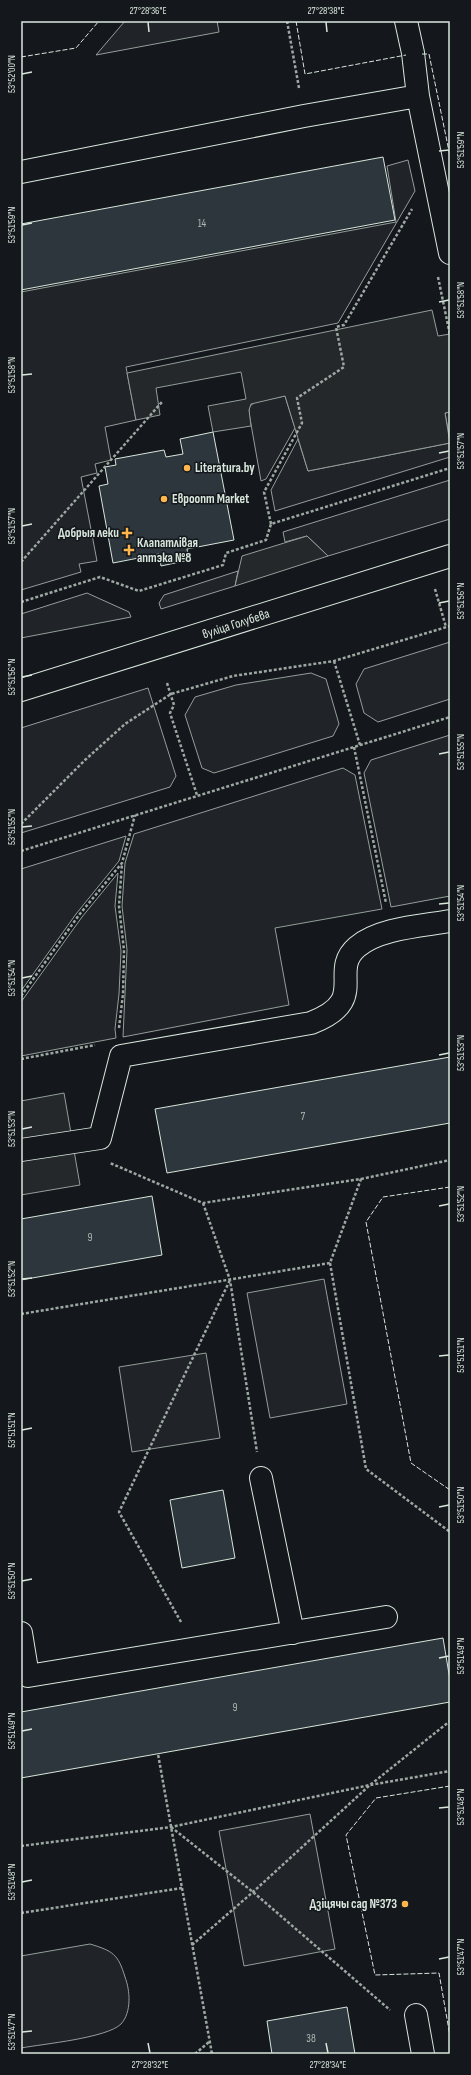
<svg xmlns="http://www.w3.org/2000/svg" width="471" height="2075" font-family="'Sofia Sans Condensed',sans-serif">
<rect width="100%" height="100%" fill="#14181c"/>
<path fill="#202428" stroke="#939e99" d="M125,21H217L219,32L96,55Z
M408,160L415,191L338,323L126,367L136,420L105,427L111,460L95,464L97,473L81,477L97,561L79,564L81,572L21,590V292L396,222L387,166Z
M285,396L295,428L266,479L261,481L249,413V407L255,402Z
M450,412V440L445,413Z
M298,439L308,471L450,443V457L275,511L271,490Z
M450,480V519L328,556L307,536L285,542L283,532Z
M238,571L235,586L161,609L159,603L164,595Z
M87,593L129,612L131,617L21,638V614Z
M450,642V699L378,722L364,713L356,684L364,669Z
M311,673L326,679L339,724L333,736L214,773L202,768L185,715L195,697L236,685Z
M148,688L176,776L170,787L21,833V728Z
M450,735V896L391,907L364,773L371,760Z
M343,768L355,775L382,909L275,928L289,1005L123,1037L127,950L122,906L125,863L134,834Z
M126,836L119,861L76,914L21,991V869Z
M118,873L115,906L121,951L119,994L115,1029L116,1038L21,1056V1002L82,917Z
M324,1279L347,1404L270,1418L247,1293Z
M206,1353L220,1438L132,1452L119,1367Z
M310,1814L335,1949L244,1966L219,1831Z
M90,1944C113,1951 118,1954 125,1977C130,1990 132,2012 121,2024C107,2038 43,2044 21,2048V1956Z"/>
<path fill="#24282b" stroke="#939e99" d="M432,310L438,336L450,334V412L445,413L450,443L308,471L285,396L251,404L249,410L251,426L213,432L208,406L246,399L241,372L156,388L160,415L136,420L127,373Z
M307,536L328,556L235,586L242,556Z
M64,1093L80,1185L21,1195V1101Z"/>
<path fill="#2c363c" stroke="#d8e6dc" d="M383,157L395,220L21,290V224Z
M213,432L234,540L187,549L189,560L161,566L159,554L113,563L99,486L108,484L105,467L116,465L115,459L164,450L166,457L183,454L180,439Z
M450,1057V1123L167,1173L155,1109Z
M152,1196L162,1255L21,1280V1219Z
M223,1490L235,1558L182,1568L170,1500Z
M443,1638L450,1680V1702L21,1778V1712Z
M347,2007L355,2054H272L267,2021Z"/>
<g fill="none" stroke-linecap="round" stroke-linejoin="round">
<defs>
<path id="minor" d="M406,21L413,53L418,96L450,253
M21,172L304,116L418,96
M21,1150L100,1138L121,1056L311,1023C371,1000 328,972 357,947C379,928 422,926 450,921
M261,1478L293,1633
M21,1633L28,1676L386,1617
M416,2015L423,2054"/>
<path id="major" d="M21,690L450,556"/>
</defs>
<use href="#minor" stroke="#d8e6dc" stroke-width="24"/>
<use href="#major" stroke="#d8e6dc" stroke-width="24"/>
<path stroke="#9da8a2" stroke-width="2.5" stroke-dasharray="3 2" stroke-linecap="butt" d="M287,21L299,88
M438,277L450,335
M271,524L264,492L302,423L297,398L344,367L336,327L344,325L412,209
M21,562L162,402
M435,589L446,627
M21,602L100,577L139,591L223,565L226,553L266,540L271,524L450,468
M334,661L360,745
M167,683L174,705L170,713L197,795
M354,747L386,903
M21,824L85,760L125,724L171,694L233,676L334,661L450,626
M21,851L450,717
M21,996L79,915L122,863L135,815
M119,1028L123,994L124,950L119,906L122,863
M21,1059L95,1045
M361,1179L450,1160
M203,1203L230,1280L257,1452
M330,1263L366,1469L450,1532
M21,1314L330,1263L361,1179L203,1203L110,1163
M181,1622L119,1512L230,1280
M171,1827L253,1892L390,2010
M21,1846L171,1827L370,1785L450,1771
M182,1888L212,2054
M21,1913L182,1888L158,1754
M192,1945L253,1892L370,1785L450,1721
M195,2054L209,2042"/>
<use href="#minor" stroke="#14181c" stroke-width="22"/>
<use href="#major" stroke="#14181c" stroke-width="22"/>
<path stroke="#d8e6dc" stroke-width="1" stroke-dasharray="5 2" stroke-linecap="butt" d="M296,21L305,74L406,55
M422,54H429L450,156
M21,57L76,48L99,21
M450,1187L383,1197L366,1222L411,1463L450,1490
M450,1786L376,1798L346,1835L375,1975L439,1973L450,2036"/>
</g>
<path fill="none" stroke="#d8e6dc" stroke-width="1.5" d="M148,22L149,32M326,22L327,32M22,74L32,72M439,151L449,150M22,225L32,223M439,302L449,300M22,375L32,374M439,453L449,451M22,526L32,524M439,603L449,601M22,677L32,675M439,754L449,752M22,827L32,826M439,904L449,903M22,978L32,976M439,1055L449,1053M22,1129L32,1127M439,1206L449,1204M22,1279L32,1278M439,1356L449,1355M22,1430L32,1428M439,1507L449,1505M22,1581L32,1579M439,1658L449,1656M22,1731L32,1729M439,1808L449,1807M22,1882L32,1880M439,1959L449,1957M22,2032L32,2031M148,2043L150,2053M326,2043L328,2053"/>
<g fill="#ffb74d" stroke="#14181c" stroke-width="1.5">
<circle cx="187" cy="468" r="4"/>
<circle cx="164" cy="499" r="4"/>
<path d="M125 527h4v4h4v4h-4v4h-4v-4h-4v-4h4z"/>
<path d="M127 544h4v4h4v4h-4v4h-4v-4h-4v-4h4z"/>
<circle cx="405" cy="1904" r="4"/>
</g>
<g text-anchor="middle" dominant-baseline="central" stroke-width="3" stroke-linejoin="round" paint-order="stroke">
<g font-size="11" fill="#adbab4">
<text x="202" y="223">14</text>
<text x="303" y="1116">7</text>
<text x="90" y="1237">9</text>
<text x="235" y="1707">9</text>
<text x="311" y="2038">38</text>
</g>
<g font-size="13" font-weight="bold" fill="#d8e6dc" stroke="#14181c" text-anchor="start">
<text x="195" y="468">Literatura.by</text>
<text x="172" y="499">Евроопт Market</text>
<text x="119" y="533" text-anchor="end">Добрыя леки</text>
<text x="137" y="543">Клапатлівая<tspan x="137" dy="15">аптэка №8</tspan></text>
<text x="397" y="1904" text-anchor="end">Дзіцячы сад №373</text>
</g>
<g font-size="13" fill="#d8e6dc" stroke="#14181c">
<text transform="translate(236 624) rotate(-18)">вуліца Голубева</text>
</g>
</g>
<rect width="471" height="2075" fill="none" stroke="#14181c" stroke-width="44"/>
<rect x="22" y="22" width="427" height="2031" fill="none" stroke="#d8e6dc" stroke-width="1.5"/>
<g font-size="10" text-anchor="middle" fill="#d8e6dc">
<text x="148" y="14">27°28'36"E</text>
<text x="326" y="14">27°28'38"E</text>
<text transform="translate(11 74) rotate(-90)" y="4">53°52'00"N</text>
<text transform="translate(460 150) rotate(-90)" y="4">53°51'59"N</text>
<text transform="translate(11 225) rotate(-90)" y="4">53°51'59"N</text>
<text transform="translate(460 300) rotate(-90)" y="4">53°51'58"N</text>
<text transform="translate(11 375) rotate(-90)" y="4">53°51'58"N</text>
<text transform="translate(460 451) rotate(-90)" y="4">53°51'57"N</text>
<text transform="translate(11 526) rotate(-90)" y="4">53°51'57"N</text>
<text transform="translate(460 601) rotate(-90)" y="4">53°51'56"N</text>
<text transform="translate(11 677) rotate(-90)" y="4">53°51'56"N</text>
<text transform="translate(460 752) rotate(-90)" y="4">53°51'55"N</text>
<text transform="translate(11 827) rotate(-90)" y="4">53°51'55"N</text>
<text transform="translate(460 903) rotate(-90)" y="4">53°51'54"N</text>
<text transform="translate(11 978) rotate(-90)" y="4">53°51'54"N</text>
<text transform="translate(460 1053) rotate(-90)" y="4">53°51'53"N</text>
<text transform="translate(11 1129) rotate(-90)" y="4">53°51'53"N</text>
<text transform="translate(460 1204) rotate(-90)" y="4">53°51'52"N</text>
<text transform="translate(11 1279) rotate(-90)" y="4">53°51'52"N</text>
<text transform="translate(460 1355) rotate(-90)" y="4">53°51'51"N</text>
<text transform="translate(11 1430) rotate(-90)" y="4">53°51'51"N</text>
<text transform="translate(460 1505) rotate(-90)" y="4">53°51'50"N</text>
<text transform="translate(11 1581) rotate(-90)" y="4">53°51'50"N</text>
<text transform="translate(460 1656) rotate(-90)" y="4">53°51'49"N</text>
<text transform="translate(11 1731) rotate(-90)" y="4">53°51'49"N</text>
<text transform="translate(460 1807) rotate(-90)" y="4">53°51'48"N</text>
<text transform="translate(11 1882) rotate(-90)" y="4">53°51'48"N</text>
<text transform="translate(460 1957) rotate(-90)" y="4">53°51'47"N</text>
<text transform="translate(11 2032) rotate(-90)" y="4">53°51'47"N</text>
<text x="150" y="2068">27°28'32"E</text>
<text x="328" y="2068">27°28'34"E</text>
</g>
</svg>
